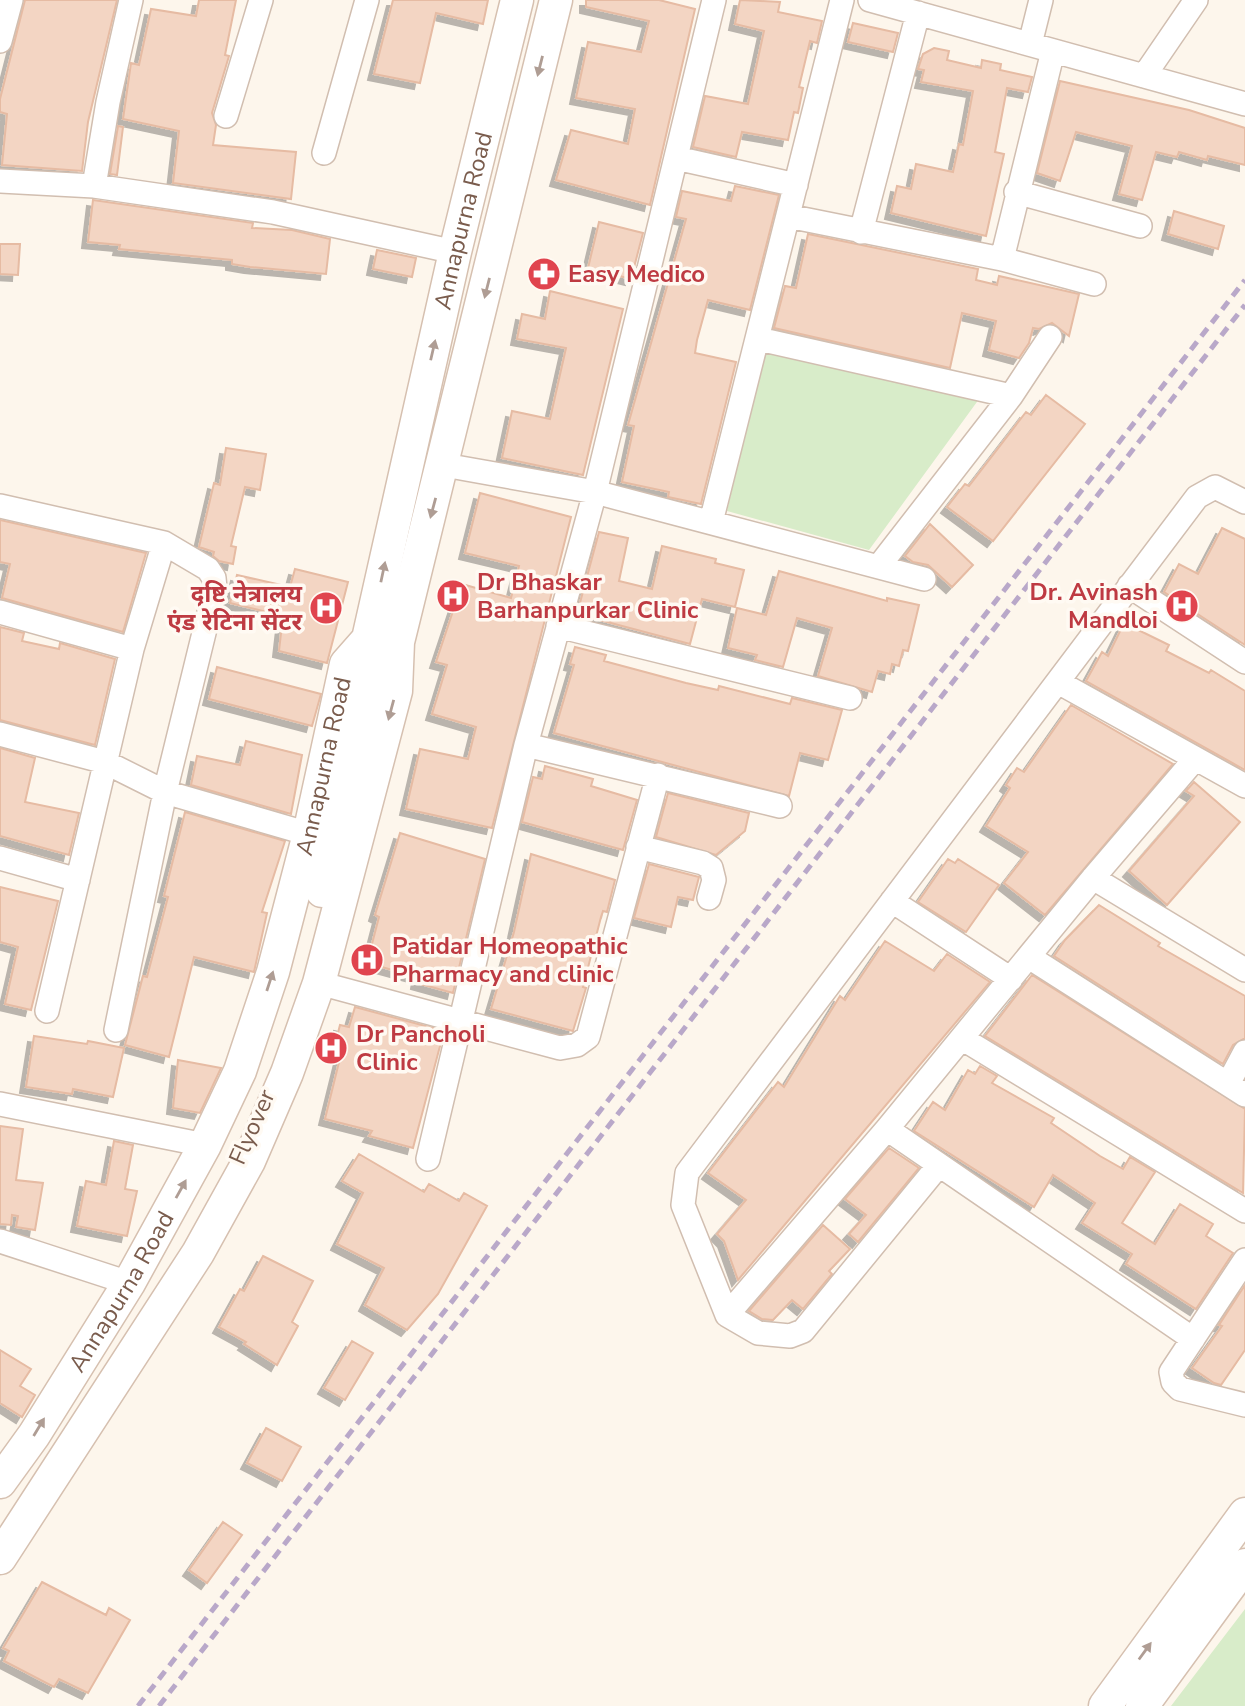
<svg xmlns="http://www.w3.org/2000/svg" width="1245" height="1706" font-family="'Nunito Sans','Noto Sans Devanagari',sans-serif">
<defs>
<filter id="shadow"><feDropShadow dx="-6" dy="6" stdDeviation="0" flood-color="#0004"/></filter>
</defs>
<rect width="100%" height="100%" fill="#fdf6ec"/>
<path fill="#d8ecc9" d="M765,348L982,395L869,550L727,511Z
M1245,1608V1706H1171L1245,1609Z"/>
<path fill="#f3d5c3" stroke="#e6bba3" stroke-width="2" filter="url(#shadow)" d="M25,0H117L88,122L82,171L2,165L7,114L0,112V99Z
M199,0H236L225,55L229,56L212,113L216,125L213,145L296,152L291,199L173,183L179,131L123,119L131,63L139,65L151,9L196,16Z
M393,0H488L483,24L436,13L420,83L374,74Z
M586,0H659L695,9L650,205L556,180L571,130L628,144L635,109L576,98L588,42L641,52L649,21L586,7Z
M740,0L780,2L778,12L822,21L817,43L810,41L799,87L803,88L798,113L794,112L788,140L742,132L736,157L693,147L705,96L748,104L764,31L735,24Z
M853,23L898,33L893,52L848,42Z
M934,48L949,51L947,60L981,68L982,60L1001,64L1000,70L1032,77L1028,92L1007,88L995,152L1004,154L986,236L891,213L897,186L911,189L916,164L953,172L959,144L963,145L973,91L921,82L924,70L918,69L923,54Z
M1060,81L1189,110L1245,128V165L1208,156L1207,160L1179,152L1177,157L1156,152L1142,200L1119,194L1132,146L1076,132L1060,181L1037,173Z
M118,126L123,127L117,175L110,174Z
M735,186L779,195L750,310L708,300L697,340L695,353L736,362L701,504L668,497L669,492L622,482L634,426L628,425L686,219L676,217L682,191L731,201Z
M93,200L253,223L252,228L292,230L330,239L326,274L250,267L232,264V260L119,249L120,245L88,242Z
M1174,211L1224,226L1218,249L1168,234Z
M599,222L643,233L631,279L588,268Z
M808,234L978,269L976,280L997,285L999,276L1079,294L1069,336L1052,323L1039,329L1033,328L1029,343L1019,358L989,350L996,321L962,313L950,368L774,328L785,286L796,288Z
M0,244H20L18,275L0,274Z
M377,250L416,258L412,277L373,269Z
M550,291L623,309L583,475L502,458L512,411L550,419L566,348L517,339L522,314L545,319Z
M1046,395L1085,424L993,541L947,507L965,484L969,486L1026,412L1031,415Z
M226,448L266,454L260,490L245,487L231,546L236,547L233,564L219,561L213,556L214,552L199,547L214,483L220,485Z
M480,493L571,517L492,828L406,809L420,749L468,759L476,727L432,714L447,665L436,662L462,584L511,598L519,566L465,553Z
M0,520L146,553L123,632L2,598L10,564L0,562Z
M930,524L973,565L952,587L928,565L913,562L905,556Z
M1222,528L1245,539V645L1164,592L1179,564L1198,574Z
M599,532L628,538L619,581L652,589L662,546L716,559L715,563L744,570L735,607L702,599L690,644L577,614Z
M295,569L348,582L327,663L279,651L283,616L230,603L237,575L290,587Z
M779,571L887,601V598L919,605L908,651L903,650L899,666L892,664L890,674L878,671L872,692L818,676L832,628L797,618L783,667L755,660L757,655L728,648L737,608L766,615Z
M1124,623L1169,645L1166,651L1209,673L1211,670L1245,691V770L1086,681L1102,652L1108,656Z
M0,627L24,633L22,641L59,649L60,643L115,659L95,745L0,720Z
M575,647L606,655L604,661L686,683L718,690L719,686L790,704L792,698L842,710L828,760L800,753L789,796L554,733L574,665L570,664Z
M217,667L321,694L312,726L209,699Z
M1071,705L1173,764L1045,915L1004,883L1028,852L986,826L1010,788L1006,785L1017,768L1024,772Z
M246,741L302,755L291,814L191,785L197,756L240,765Z
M0,748L35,758L25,802L79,813L69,855L0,836Z
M545,766L593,779L591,786L637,800L623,850L522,822L533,777L542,779Z
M1194,782L1240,822L1167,905L1129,871L1194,796L1186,791Z
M668,793L749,813L745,831L716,855L656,837Z
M185,812L285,841L262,912L267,913L254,972L194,957L169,1057L125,1045L143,976L147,977L168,897L164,896Z
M400,833L485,859L453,993L417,983L418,977L367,963L379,917L375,915Z
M531,854L615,880L607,912L603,911L601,917L583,987L586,988L573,1031L491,1009L514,932Z
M948,859L955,863L958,859L999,885L966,932L918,902Z
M649,864L699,877L693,900L678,897L671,927L634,918Z
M0,887L58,901L31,1010L5,1004L18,947L0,942Z
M1099,905L1160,943L1158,946L1245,996V1038L1233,1045L1223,1064L1054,956L1065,940Z
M885,941L934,971L947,954L990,982L738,1280L724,1241L717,1234L746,1200L708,1173L778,1082L784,1087L840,996L845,1000Z
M1032,975L1245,1109L1243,1193L985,1036Z
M355,1007L444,1031L413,1148L369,1136L372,1131L325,1119L342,1050L334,1048L340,1025L349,1027Z
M34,1036L87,1044L88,1041L124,1048L113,1097L73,1089L72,1094L26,1087Z
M178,1060L221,1068L200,1113L173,1108Z
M980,1066L997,1076L992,1083L1054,1118L1051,1123L1100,1156L1123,1169L1130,1157L1155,1172L1122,1223L1155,1244L1180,1204L1213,1224L1206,1236L1233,1253L1196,1309L1126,1264L1132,1254L1082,1223L1095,1203L1053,1175L1034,1207L914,1131L933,1102L945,1110L968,1070L975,1074Z
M0,1126L23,1129L16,1180L43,1183L35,1230L16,1227L18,1216L12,1215L11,1225L0,1224Z
M114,1141L133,1145L125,1189L137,1191L127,1236L77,1226L86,1181L106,1185Z
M889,1148L919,1168L858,1242L849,1234L866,1215L845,1199Z
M359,1154L424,1192L429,1184L459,1201L464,1193L487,1206L438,1294L407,1330L365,1305L384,1268L337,1244L363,1193L342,1181Z
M823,1225L850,1249L829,1271L832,1274L803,1309L792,1300L773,1320L762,1319L749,1311Z
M263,1256L313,1281L292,1322L298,1326L277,1365L244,1344L246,1342L219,1327L240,1289L244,1291Z
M1245,1285V1350L1221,1385L1214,1383L1192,1368L1222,1326L1219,1325Z
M352,1341L373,1353L345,1400L324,1388Z
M0,1350L31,1369L20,1386L35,1395L22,1417L0,1403Z
M266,1428L301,1447L282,1481L247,1463Z
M223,1522L242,1535L207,1583L189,1570Z
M42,1582L106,1615L109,1608L130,1620L88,1693L59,1679L54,1687L4,1661L9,1651L3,1648Z"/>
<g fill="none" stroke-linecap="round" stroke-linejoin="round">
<defs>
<path id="street" d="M870,0L1245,104
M0,41L11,0
M1030,44L1041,0
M1144,76L1196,0
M226,116L261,0
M324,153L367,0
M676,158L796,185
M0,181L94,186L273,212L455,252
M94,186L108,102L131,0
M1016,192L1140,226
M788,216L1002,259L1094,284
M861,232L918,13
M1002,259L1053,51
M759,339L1011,396
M444,465L595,492L924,579
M0,506L164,543L208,569L214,578L215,588L165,792L116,1030
M711,522L842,0
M879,566L1011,396L1050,337
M1129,586L1245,662
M0,612L132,649
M558,626L850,698
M1058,682L1245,786
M0,734L105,762L165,792L309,834
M526,745L780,806
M638,847L703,863L711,868L714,880L709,898
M0,858L78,880
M1093,878L1245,970
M892,901L1011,979
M1029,957L1245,1095
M319,983L560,1048L577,1045L588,1037L658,775
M47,1011L132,649L164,543
M963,1039L1245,1211
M1228,1084L1245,1052
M0,1104L205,1145
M887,1129L1193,1339
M428,1159L526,745L595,492L714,0
M939,1165L803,1331L790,1336L758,1333L727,1315L683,1205L687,1173L1197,497L1215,487L1245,502
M0,1241L129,1283
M1245,1260L1171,1372L1173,1382L1180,1389L1245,1405
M727,1315L887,1129L1093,878L1195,759"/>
<g id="secondary">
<path d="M322,891L376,662L368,639"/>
<path id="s1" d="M0,1482L34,1435L129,1283L205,1145L240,1071L273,972L309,834L346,664L368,639L455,252L517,0"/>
<path d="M0,1558L198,1253L249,1161L287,1073L319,983L396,691L398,642L556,0"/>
<path d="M1105,1706L1245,1514"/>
<path d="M1142,1706L1245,1565"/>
</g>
</defs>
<use href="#street" stroke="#d1beb0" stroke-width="26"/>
<use href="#secondary" stroke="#d6c0b0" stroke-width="35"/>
<use href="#street" stroke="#fff" stroke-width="23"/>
<use href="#secondary" stroke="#fff" stroke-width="32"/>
<path stroke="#b9a8c9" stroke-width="5" stroke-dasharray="10 7" stroke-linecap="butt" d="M138,1706L1245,280
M159,1706L1245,305"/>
</g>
<defs><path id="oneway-solid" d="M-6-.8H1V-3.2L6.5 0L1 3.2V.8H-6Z" transform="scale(1.75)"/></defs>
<g fill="#af9d94">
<use href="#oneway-solid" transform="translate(540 66) rotate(104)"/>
<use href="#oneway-solid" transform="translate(487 288) rotate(104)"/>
<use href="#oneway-solid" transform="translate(433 350) rotate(-77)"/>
<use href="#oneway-solid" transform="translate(433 508) rotate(105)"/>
<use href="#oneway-solid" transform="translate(383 572) rotate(-78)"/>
<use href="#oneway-solid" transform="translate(391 710) rotate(105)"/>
<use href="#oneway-solid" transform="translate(270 981) rotate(-72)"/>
<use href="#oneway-solid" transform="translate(181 1189) rotate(-61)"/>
<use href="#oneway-solid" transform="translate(39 1427) rotate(-59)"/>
<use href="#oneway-solid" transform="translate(1145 1651) rotate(-54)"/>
</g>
<defs>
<symbol id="pharmacy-disc" viewBox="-11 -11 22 22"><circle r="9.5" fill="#e0444e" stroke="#fffaf3"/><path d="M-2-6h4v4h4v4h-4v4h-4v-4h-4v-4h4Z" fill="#fff"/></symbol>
<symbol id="hospital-disc" viewBox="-11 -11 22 22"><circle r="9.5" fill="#e0444e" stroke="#fffaf3"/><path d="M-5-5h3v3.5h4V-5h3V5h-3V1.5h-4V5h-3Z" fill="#fff"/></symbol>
</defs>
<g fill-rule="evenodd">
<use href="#pharmacy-disc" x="525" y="255" width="38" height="38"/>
<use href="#hospital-disc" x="434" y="577" width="38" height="38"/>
<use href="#hospital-disc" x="1163" y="587" width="38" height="38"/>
<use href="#hospital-disc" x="307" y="589" width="38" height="38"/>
<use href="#hospital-disc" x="348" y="941" width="38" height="38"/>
<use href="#hospital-disc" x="312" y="1029" width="38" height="38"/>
</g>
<g text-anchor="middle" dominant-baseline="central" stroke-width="7" stroke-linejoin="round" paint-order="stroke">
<g font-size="24" fill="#7a5c4d" stroke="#fffaf3">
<text stroke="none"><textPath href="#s1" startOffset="1360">Annapurna Road</textPath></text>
<text stroke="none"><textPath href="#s1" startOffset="793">Annapurna Road</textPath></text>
<text transform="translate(252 1127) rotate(-66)">Flyover</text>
<text stroke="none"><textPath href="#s1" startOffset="226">Annapurna Road</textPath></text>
</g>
<g font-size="24" font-weight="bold" fill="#be3a42" stroke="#fffaf3" text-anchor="start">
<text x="568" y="274">Easy Medico</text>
<text x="477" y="582">Dr Bhaskar<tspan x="477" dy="28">Barhanpurkar Clinic</tspan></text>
<text x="1158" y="592" text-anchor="end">Dr. Avinash<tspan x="1158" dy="28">Mandloi</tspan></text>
<text x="302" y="594" text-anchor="end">दृष्टि नेत्रालय<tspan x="302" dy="28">एंड रेटिना सेंटर</tspan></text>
<text x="392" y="946">Patidar Homeopathic<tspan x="392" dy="28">Pharmacy and clinic</tspan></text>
<text x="356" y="1034">Dr Pancholi<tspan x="356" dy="28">Clinic</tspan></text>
</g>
</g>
</svg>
